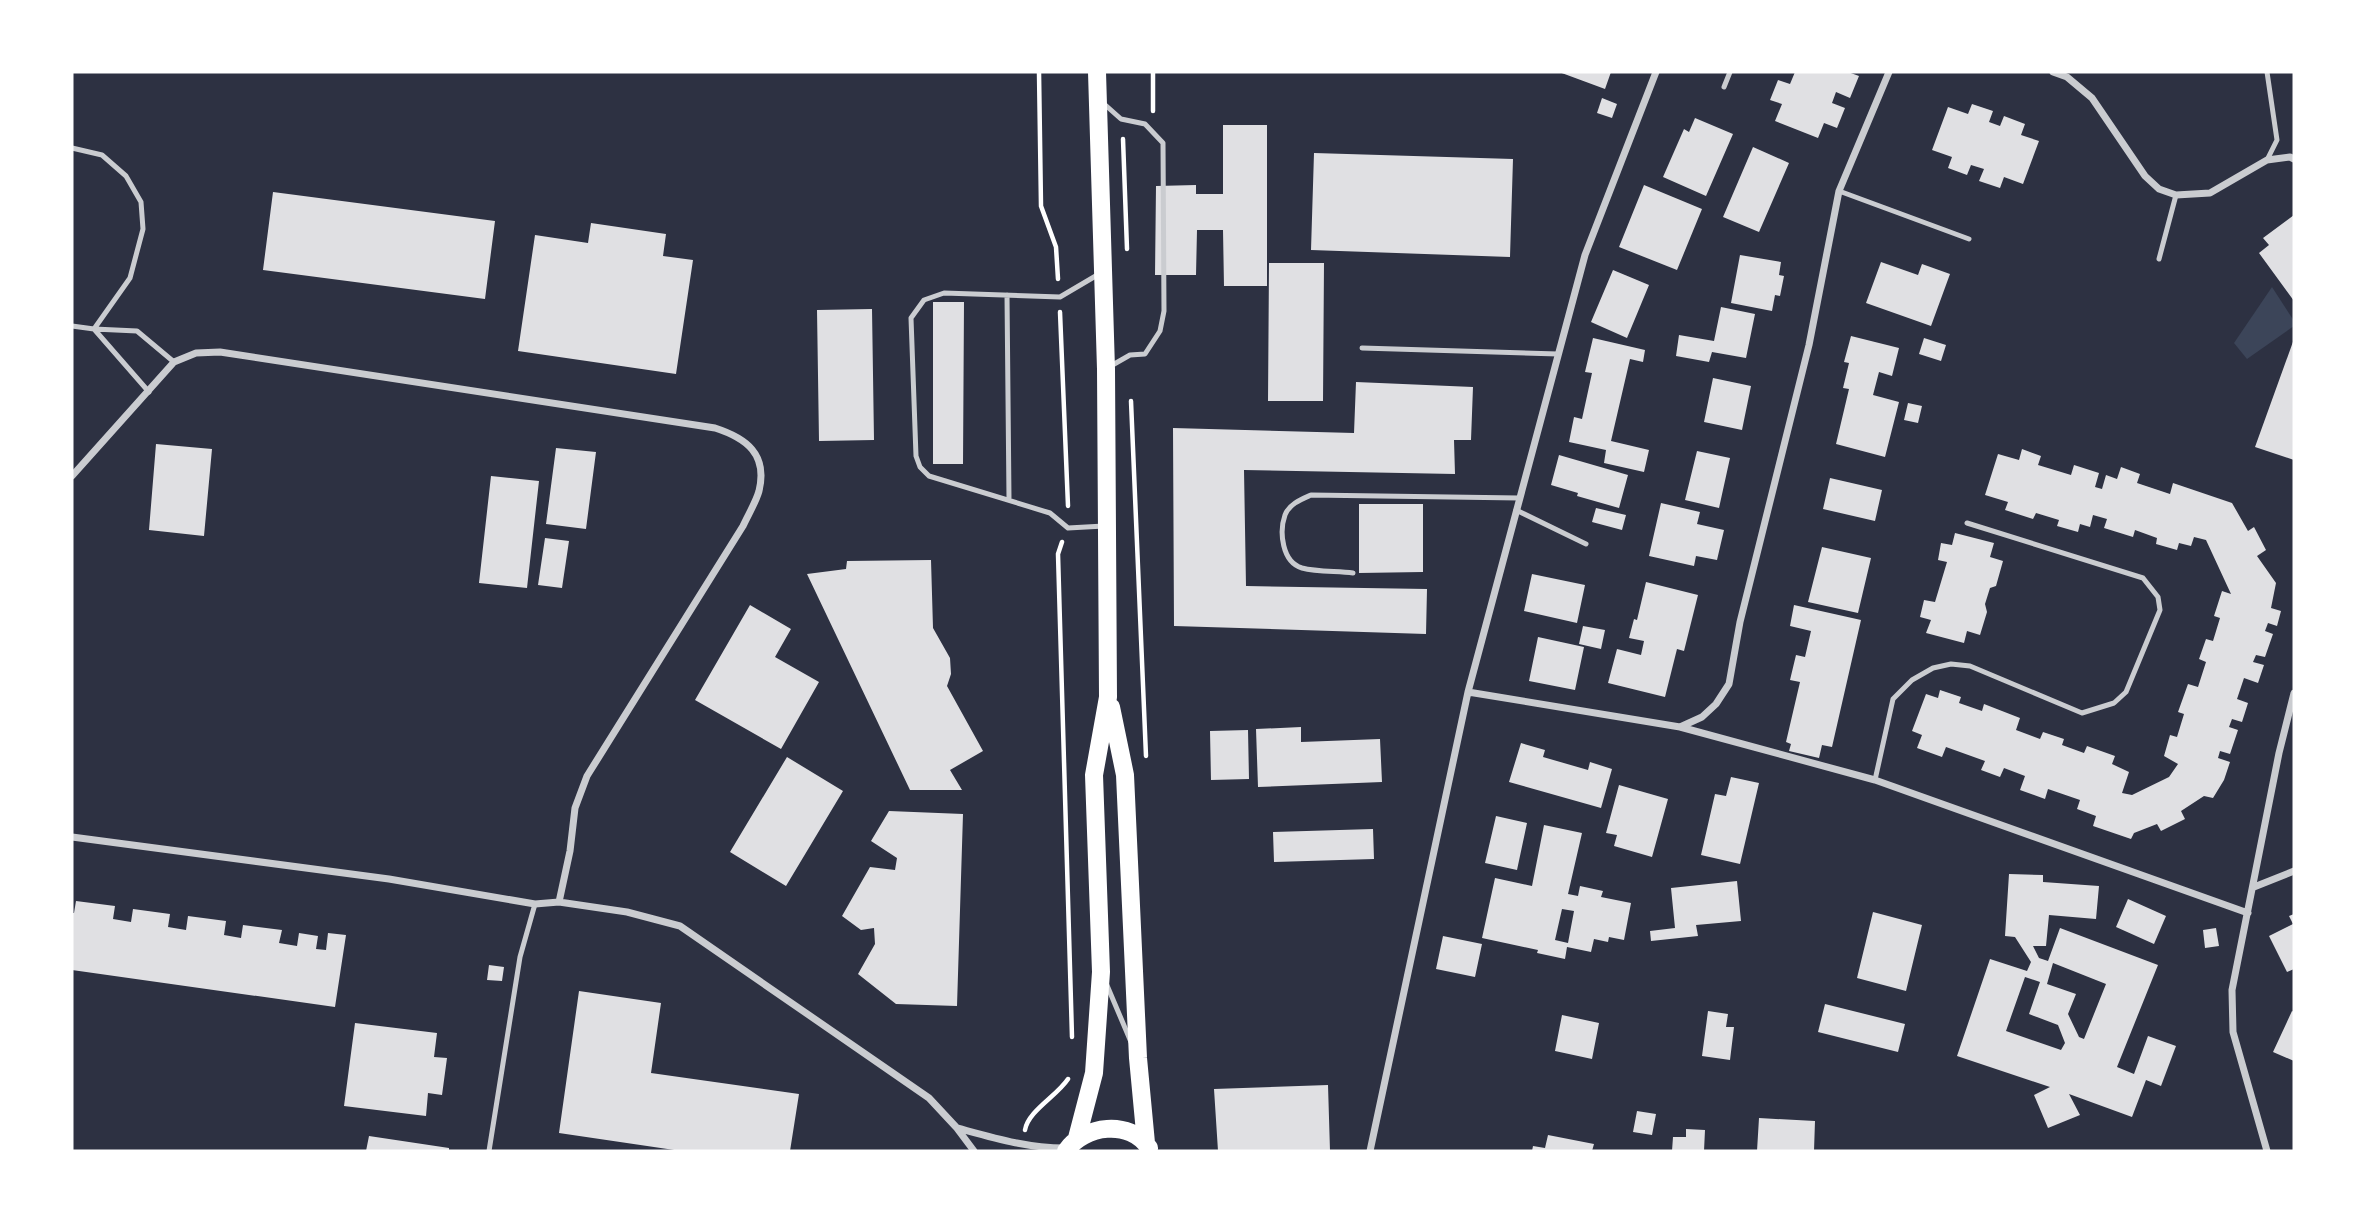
<svg xmlns="http://www.w3.org/2000/svg" width="2366" height="1223" font-family="Helvetica,sans-serif">
<rect width="100%" height="100%" fill="#2d3142"/>
<path fill="#3c4559" d="M2272,287L2294,321V326L2247,359L2234,343Z"/>
<path fill="#e0e0e3" fill-rule="evenodd" d="M1559,72H1611L1605,89Z
M1795,72H1848L1859,76L1850,98L1836,92L1832,103L1845,108L1837,128L1824,123L1818,138L1775,121L1782,104L1770,100L1778,80L1790,84Z
M1602,98L1617,104L1612,118L1597,113Z
M1972,104L1993,111L1989,122L2000,126L2004,116L2025,124L2021,135L2039,141L2023,184L2004,177L2000,188L1979,181L1984,169L1971,165L1967,175L1948,168L1952,157L1932,150L1948,107L1968,114Z
M1695,118L1733,134L1706,196L1663,177L1684,129L1689,132Z
M1223,125H1267V286H1224L1223,230H1197L1196,275H1155L1156,186L1196,185V194H1223Z
M1753,147L1789,163L1759,232L1723,217Z
M1314,153L1513,159L1510,257L1311,250Z
M1644,185L1702,209L1677,270L1619,247Z
M273,192L495,221L485,299L263,270Z
M2294,215V301L2259,253L2269,245L2263,238Z
M591,223L666,234L663,256L693,260L676,374L518,351L535,235L588,243Z
M1740,255L1781,262L1779,275L1784,276L1780,296L1775,295L1772,311L1731,303Z
M1881,262L1918,275L1922,264L1950,274L1931,326L1866,303Z
M1269,263H1324L1323,401H1268Z
M1613,270L1649,285L1627,338L1591,322Z
M933,302H964L963,464H933Z
M1721,307L1755,314L1746,358L1712,352L1709,362L1676,356L1679,335L1714,341Z
M872,309L874,440L819,441L817,310Z
M1851,336L1899,348L1892,376L1879,372L1873,395L1899,402L1885,457L1836,444L1849,389L1843,388L1849,363L1844,362Z
M1593,338L1645,350L1643,362L1630,359L1611,441L1649,450L1644,472L1604,463L1606,450L1569,442L1574,417L1582,419L1592,373L1585,372Z
M1924,338L1946,345L1941,361L1919,354Z
M2294,339V460L2255,447Z
M1713,378L1751,386L1742,430L1704,422Z
M1356,382L1473,387L1471,440H1454L1455,474L1244,470L1246,586L1427,589L1426,634L1174,626L1173,428L1354,433Z
M1908,403L1922,406L1918,423L1904,420Z
M156,444L212,449L204,536L149,530Z
M556,448L596,452L586,529L546,524Z
M2022,449L2041,456L2038,465L2071,475L2074,465L2099,473L2095,487L2102,489L2106,475L2117,479L2121,467L2140,474L2137,483L2170,494L2173,483L2232,503L2248,531L2254,527L2266,550L2257,556L2276,583L2271,608L2281,611L2277,626L2268,623L2265,631L2273,634L2265,657L2256,655L2253,662L2264,665L2258,683L2244,678L2237,699L2248,703L2242,722L2232,719L2229,727L2238,730L2230,754L2220,751L2218,758L2230,762L2224,780L2213,798L2204,796L2181,811L2185,819L2161,831L2157,824L2134,833L2131,839L2093,826L2096,816L2077,809L2080,800L2048,789L2045,799L2020,790L2025,776L2004,768L2000,777L1981,770L1985,761L1946,747L1942,757L1917,748L1922,735L1912,731L1926,694L1938,698L1940,690L1961,697L1959,703L1982,711L1984,704L2020,718L2016,730L2040,739L2043,732L2064,739L2062,745L2084,753L2087,746L2115,756L2112,764L2129,772L2122,793L2132,795L2169,777L2178,764L2164,756L2170,735L2177,737L2184,714L2178,712L2188,684L2198,687L2206,662L2199,659L2206,639L2213,641L2220,618L2214,616L2222,591L2231,594L2206,540L2194,537L2191,546L2179,543L2177,550L2156,544L2157,538L2135,530L2133,537L2104,528L2107,519L2093,515L2090,527L2080,524L2078,532L2057,526L2059,520L2036,513L2033,519L2005,510L2008,502L1985,495L1998,454L2019,460Z
M1697,451L1730,458L1719,508L1685,500Z
M1559,455L1628,475L1619,508L1577,496L1578,493L1551,485Z
M491,476L539,481L527,588L479,583Z
M1830,478L1882,490L1875,521L1823,509Z
M1661,503L1700,512L1697,524L1724,530L1717,560L1696,556L1694,566L1649,556Z
M1359,504H1423V572L1359,573Z
M1596,508L1626,515L1622,530L1592,522Z
M1955,533L1994,543L1990,557L2003,561L1996,586L1990,588L1985,604L1987,612L1980,635L1967,631L1964,643L1926,633L1931,620L1920,617L1924,600L1935,602L1947,562L1938,560L1941,543L1952,545Z
M545,538L569,541L562,588L538,585Z
M1822,547L1871,558L1858,613L1808,602Z
M931,560L933,628L950,658L951,674L947,686L983,751L950,770L962,790H910L807,574L846,569L847,561Z
M1532,574L1585,585L1577,623L1524,611Z
M1646,582L1698,595L1684,651L1677,649L1665,697L1608,683L1617,649L1641,655L1644,641L1629,638L1634,619L1637,620Z
M750,605L791,629L775,657L819,682L781,749L695,700Z
M1794,605L1861,620L1832,747L1822,745L1819,758L1789,751L1791,744L1786,742L1800,682L1790,680L1796,655L1805,657L1811,631L1790,626Z
M1583,626L1605,630L1601,649L1579,644Z
M1538,637L1584,647L1575,690L1529,681Z
M1301,727V742L1380,739L1382,782L1258,787L1256,729Z
M1248,730L1249,779L1211,780L1210,731Z
M1521,743L1545,750L1543,757L1588,770L1590,762L1612,769L1601,808L1509,782Z
M787,757L843,791L786,886L730,852Z
M1731,777L1759,783L1740,864L1701,855L1715,794L1726,796Z
M1619,785L1668,799L1652,857L1614,846L1617,835L1606,833Z
M889,811L963,814L957,1006L896,1004L858,974L875,944L874,928L861,930L842,916L870,867L895,870L897,858L871,841Z
M1496,816L1527,823L1517,870L1485,863Z
M1544,825L1582,833L1568,894L1578,896L1580,886L1603,891L1601,897L1631,903L1624,940L1609,937L1608,942L1594,939L1591,952L1567,947L1565,959L1537,953L1538,950L1482,938L1495,878L1532,886ZM1562,909L1574,911L1568,943L1555,940Z
M1373,829L1374,859L1274,862L1273,832Z
M2009,874L2043,875V882L2099,886L2096,919L2049,915L2046,946H2033L2039,958L2048,961L2060,928L2158,965L2117,1067L2134,1074L2148,1036L2176,1046L2161,1086L2146,1080L2132,1117L2069,1094L2080,1115L2048,1128L2034,1095L2050,1087L1957,1056L1990,959L2027,971L2031,962L2015,937L2005,936ZM2053,963L2106,984L2084,1039L2079,1037L2068,1014L2076,994L2047,984ZM2025,977L2040,982L2029,1014L2058,1025L2065,1043L2061,1050L2006,1031Z
M1737,881L1741,921L1696,925L1698,936L1651,941L1650,931L1675,928L1671,888Z
M2128,899L2166,916L2154,944L2116,927Z
M76,901L115,906L113,919L131,922L133,909L170,914L168,927L186,930L188,916L226,921L224,935L241,938L243,925L282,930L279,943L297,946L299,933L318,936L316,949L326,950L328,933L346,935L335,1007L72,970V913H74Z
M1873,912L1922,925L1906,991L1857,978Z
M2294,914V969L2287,972L2269,936L2293,924L2289,916Z
M2216,928L2219,946L2205,948L2203,930Z
M1443,936L1482,944L1475,977L1436,969Z
M489,965L504,967L502,981L487,980Z
M579,991L661,1003L651,1073L799,1094L790,1151H681L559,1133Z
M1825,1004L1905,1024L1898,1052L1818,1032Z
M1708,1011L1728,1014L1726,1027H1734L1730,1060L1702,1056Z
M2292,1011L2294,1012V1061L2273,1052Z
M1562,1015L1599,1023L1592,1059L1555,1051Z
M355,1023L437,1033L434,1057L447,1058L442,1095L428,1093L426,1116L344,1106Z
M1328,1085L1330,1151H1218L1214,1089Z
M1637,1111L1656,1114L1652,1135L1633,1132Z
M1759,1118L1815,1121L1814,1151H1757Z
M1686,1129L1705,1130L1704,1151H1672L1673,1137H1686Z
M1548,1135L1594,1144L1592,1151H1532L1533,1146L1545,1148Z
M369,1136L449,1148V1151H366Z"/>
<g fill="none" stroke-linecap="round" stroke-linejoin="round">
<path stroke="#fff" stroke-width="4.5" d="M1039,72L1041,206L1056,247L1058,279
M1153,72V111
M1123,139L1127,249
M1060,312L1068,506
M1131,401L1146,756
M1062,542L1058,554L1072,1037
M1025,1130C1028,1111 1057,1096 1068,1079"/>
<path stroke="#caccd0" stroke-width="5" d="M2267,72L2277,140L2267,160
M1724,87L1730,72
M1103,103L1121,119L1145,124L1163,143L1164,311L1160,331L1145,354L1130,355L1109,367
M72,148L102,155L126,176L141,202L143,229L130,278L94,329L137,331L174,362
M1839,191L1969,239
M2159,259L2176,195
M1099,274L1060,297L944,293L924,300L911,318L916,456L920,467L929,476L1050,513L1068,528L1104,526
M1007,295L1009,499
M72,326L94,329L149,392
M1362,348L1558,354
M1516,510L1586,544
M1353,573C1337,571 1317,572 1302,568C1282,562 1279,532 1285,515C1289,504 1302,499 1311,495L1519,498
M1875,780L1893,699L1912,680L1933,668L1951,664L1970,666L2082,713L2114,703L2126,692L2160,610L2158,597L2143,578L1967,523
M1106,983L1131,1042
M489,1151L520,957L535,904"/>
<path stroke="#caccd0" stroke-width="7" d="M2053,72L2067,77L2092,98L2145,176L2159,189L2176,195L2210,193L2267,160L2290,157L2294,159
M72,476L174,362L196,353L220,352L715,428C746,438 768,454 759,491C756,502 748,515 743,526L587,776L575,808L570,851L559,902
M1468,692L1680,727L1702,717L1716,704L1729,684L1740,622L1809,345L1839,191L1889,72
M1680,727L1875,780L2248,913
M72,837L389,879L535,904L559,902L627,912L680,926L929,1098L956,1127L974,1151
M2254,887L2294,871
M957,1128C994,1138 1027,1148 1065,1148
M1370,1151L1468,692L1585,255L1656,72
M2267,1151L2233,1032L2232,990L2279,753L2294,693"/>
<path stroke="#fff" stroke-width="18" d="M1111,707L1125,775L1138,1058L1146,1143
M1077,1138L1094,1073L1101,972L1094,775L1108,697L1106,369L1097,72
M1066,1151C1084,1125 1130,1119 1149,1148"/>
</g>
<rect width="2366" height="1223" fill="none" stroke="#ffffff" stroke-width="147"/>
</svg>
